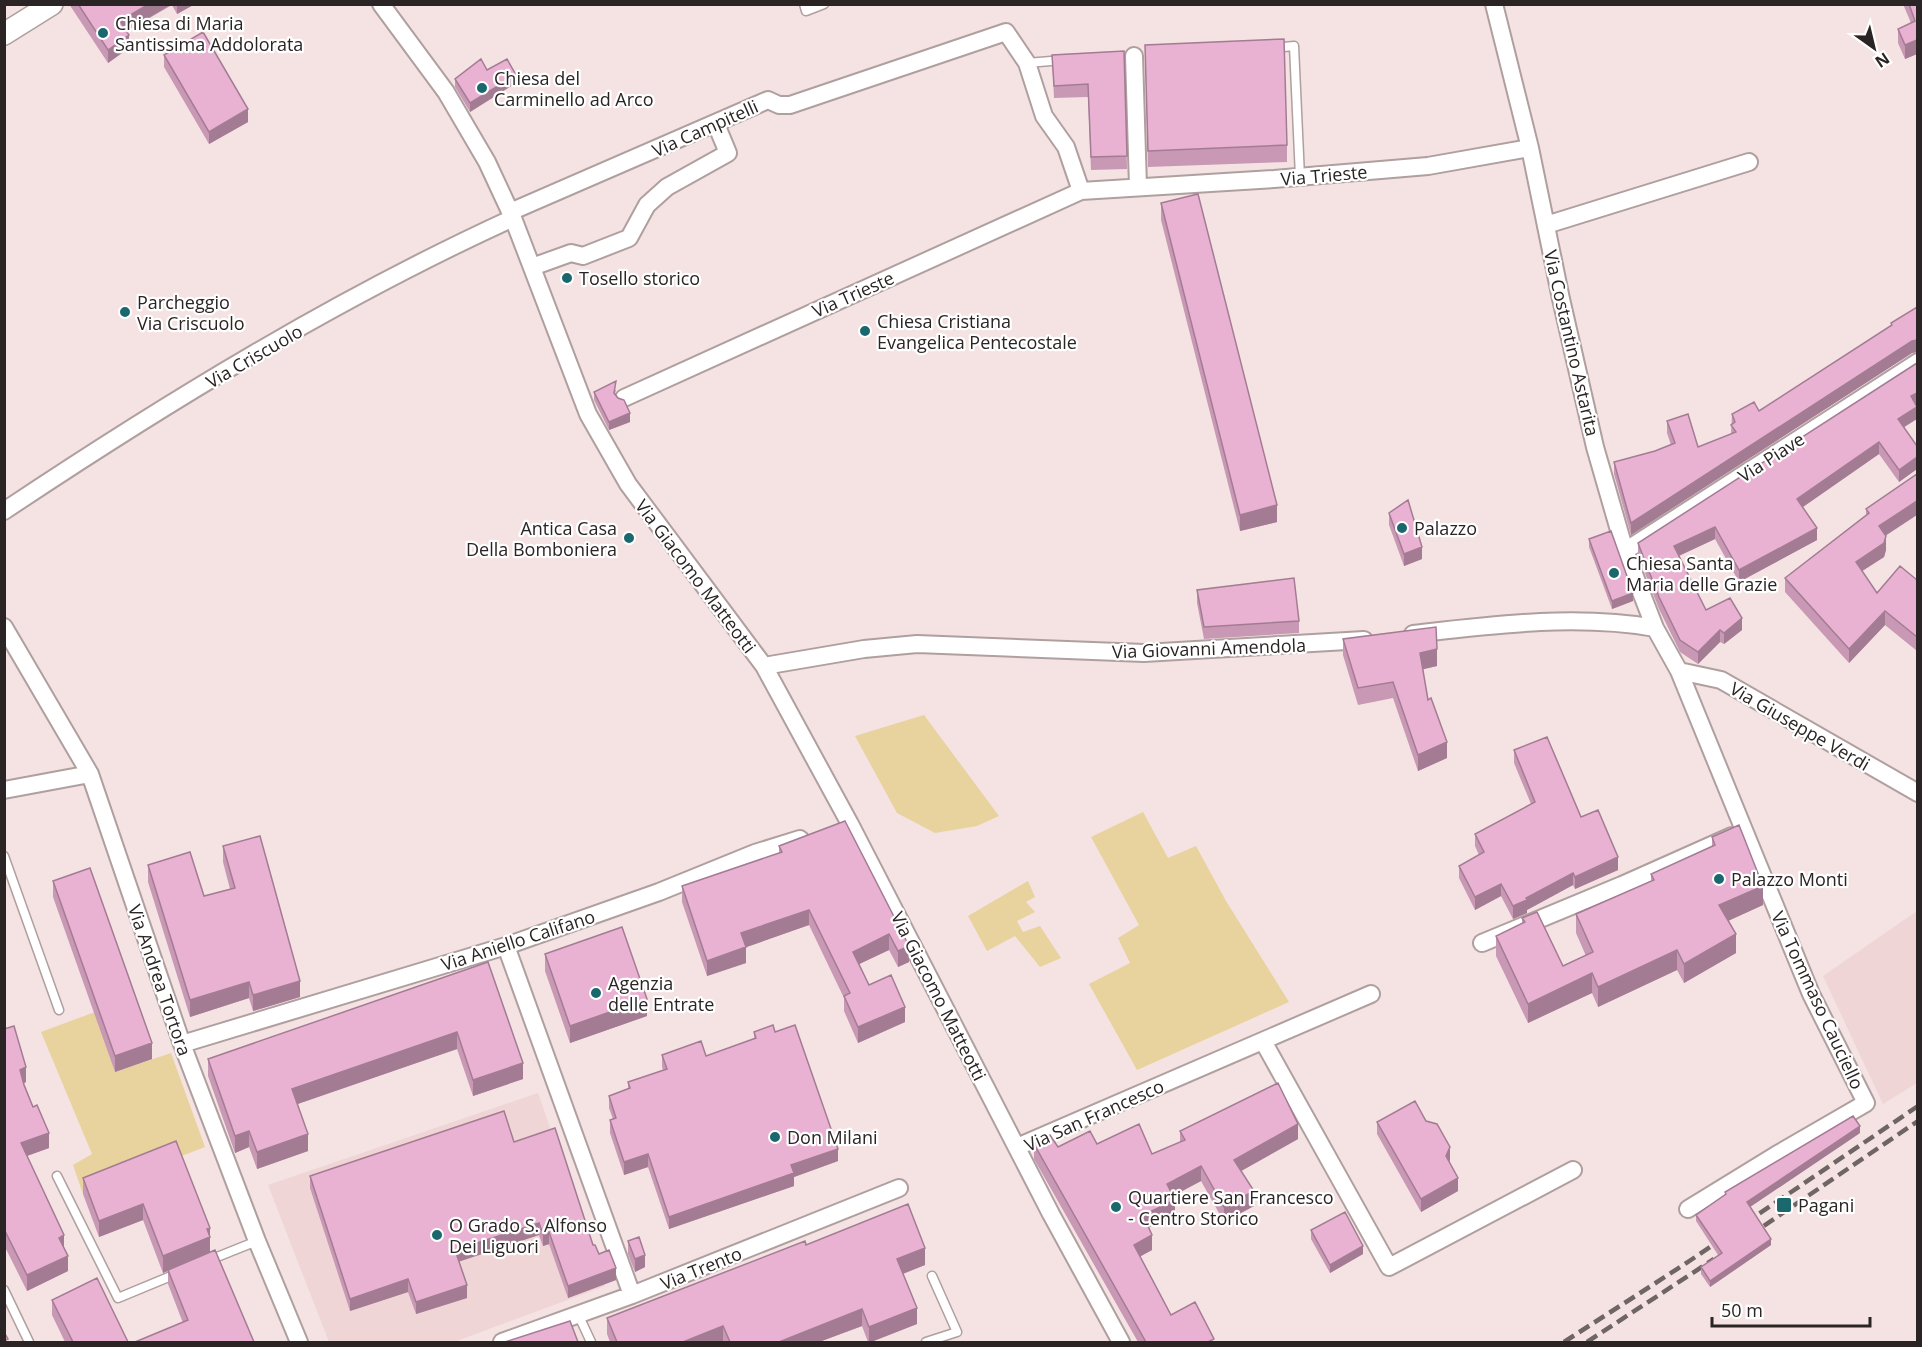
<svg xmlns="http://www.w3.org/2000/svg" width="1922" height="1347" font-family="'Open Sans',sans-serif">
<rect width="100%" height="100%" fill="#f4e3e2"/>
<path fill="#efd5d5" d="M1917,911V1083L1883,1104L1823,976Z
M538,1093L605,1286L454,1342H329L268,1185Z"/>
<path fill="#e8d29d" d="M924,715L999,816L977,826L935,833L897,813L855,736Z
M1143,812L1168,858L1196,846L1226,901L1289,1002L1137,1070L1089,984L1130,963L1118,938L1139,925L1091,837Z
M1028,881L1035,897L1026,902L1035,912L1017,921L1023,932L1040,926L1061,958L1040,967L1015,936L987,951L968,916Z
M95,1012L115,1072L171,1053L205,1147L83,1194L73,1165L92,1154L41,1032Z"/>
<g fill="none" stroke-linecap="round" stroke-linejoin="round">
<defs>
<path id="service" d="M804,4L806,11L824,4
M1273,48L1294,46L1300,177
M1027,63L1063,60
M4,856L59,1010
M57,1176L118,1298L176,1274
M207,1261L257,1241
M4,1290L29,1342
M578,1314L591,1342
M926,1342L957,1332L932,1276"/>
<path id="minor" d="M381,4L446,92L487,162L513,218L588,414L628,484L764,666L850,824L1051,1214L1121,1342
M1494,4L1530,148L1561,299L1595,447L1625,551L1655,628L1679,671L1811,994L1866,1103L1776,1155L1688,1209
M1134,56L1138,187
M510,212L768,100L779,105H790L1006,32L1027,63L1044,116L1066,147L1081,191
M1546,225L1749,162
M532,267L571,253L583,256L629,238L647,205L667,187L728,153L716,124
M624,398L1081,191L1274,179L1428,166L1530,148
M4,511C166,403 336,299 513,218
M1625,551L1918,362
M4,627L90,774L182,1044L257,1241L299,1342
M1413,634C1492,625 1576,614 1655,628
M764,666L864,649L917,644L1144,653L1364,640
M1679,671L1721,680L1918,793
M4,790L90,774
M1482,943L1622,885L1732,836
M506,946L632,1295
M1263,1041L1389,1267L1573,1170
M182,1044L506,946L659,892L755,853L800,839
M1017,1147L1371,994
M502,1342L632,1295L899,1188"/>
<path id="tertiary" d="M4,34L52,4"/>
</defs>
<use href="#service" stroke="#b09f9f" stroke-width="11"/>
<use href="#minor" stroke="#b09f9f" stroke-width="20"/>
<use href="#tertiary" stroke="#b09f9f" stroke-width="24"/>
<use href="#service" stroke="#fff" stroke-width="8"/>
<use href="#minor" stroke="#fff" stroke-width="16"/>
<use href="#tertiary" stroke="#fff" stroke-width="21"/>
<path stroke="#6f6565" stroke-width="4.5" stroke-dasharray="12 6" stroke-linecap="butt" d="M1749,1236L1918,1121
M1564,1342L1685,1264L1918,1106
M1587,1342L1714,1259"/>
</g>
<path fill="#c898b5" d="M69,4H195L177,14L172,5L127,31L129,48L108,63Z
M1903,4H1917V54L1905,59L1898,43V29L1911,23Z
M1145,45L1287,145V162L1148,167Z
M1124,51L1127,169L1091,170L1088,97L1054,98L1052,55Z
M164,55L248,122L209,144L164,67Z
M487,70L516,83L470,112L455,87V79Z
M1161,203L1277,522L1240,531L1161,220Z
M1917,307V352L1912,353L1631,535L1614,474V462L1655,451L1671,445L1667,433V421L1698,447L1731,434L1732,414L1759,411L1891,326V323Z
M616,390L615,394L630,422L609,430L594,400V392Z
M1917,405L1904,428L1917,446V469L1899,482L1879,454L1803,507L1817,540L1739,582L1715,539L1679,556L1706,610L1742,630L1724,644L1720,642L1698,664L1680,652L1659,609L1638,555V543Z
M1866,509L1885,536L1886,550L1884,557L1862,571L1877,593L1917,580V651L1885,625L1849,663L1785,592V578L1866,515Z
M1389,513L1422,559L1404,566L1389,525Z
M1589,539L1633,601L1612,609L1589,547Z
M1197,590L1299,621V633L1204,639L1197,603Z
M1343,639L1437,666L1423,669L1428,700L1447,758L1418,771L1393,698L1358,705L1343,655Z
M1514,750L1581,817L1618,870L1575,889L1573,885L1527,910V913L1513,919L1501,896L1475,910L1459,878V866L1479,855L1475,846V834L1531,804L1514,763Z
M845,821L909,962L898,967L889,950L859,964L869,985L905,1022L858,1043L844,1011V998L809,925L746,947V963L707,976L682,902V886L779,853V846Z
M1712,837L1763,905L1728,921L1736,953L1684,983L1677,970L1598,1007L1592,993L1528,1023L1496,956V936L1522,923V918L1563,966L1586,956L1576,933V914L1651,881V874L1712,847Z
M223,846L300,997L253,1011L249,998L190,1017L148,882V865L204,896L230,889L223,862Z
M53,881L152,1059L115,1072L53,897Z
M545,954L647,1016L570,1043L545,971Z
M488,962L523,1079L473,1096L457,1049L297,1104L308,1151L257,1169L249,1147L235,1153L208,1076V1059Z
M4,1029L26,1082L24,1083L49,1148L27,1156L64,1249L68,1271L27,1291L4,1245Z
M754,1032H775L838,1161L794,1177V1186L669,1229L648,1167L624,1175L610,1133V1120L613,1119L609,1108V1096L628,1089V1082L663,1070L662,1067V1055L706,1056L754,1039Z
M1426,1121L1450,1160L1449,1162L1458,1191L1421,1212L1377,1134V1122Z
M1180,1131L1298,1139L1241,1171L1254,1206L1224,1222L1201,1181L1173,1196L1175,1215L1149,1227L1152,1250L1140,1256L1171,1315L1214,1342H1138L1034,1159V1144L1058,1147L1097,1144L1152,1154L1180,1142Z
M1860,1133L1750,1207L1771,1245L1710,1287L1701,1274V1267L1718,1255L1696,1221V1215L1725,1195V1192Z
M514,1142L593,1245L616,1280L568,1298L549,1244L543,1246L539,1235L459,1261L467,1298L416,1314L408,1292L350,1311L310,1188V1176Z
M83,1178L210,1228V1252L254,1342L183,1323L168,1284V1271L163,1273L143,1220L99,1237L83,1194Z
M1311,1230L1363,1254L1330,1273L1311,1239Z
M628,1241L645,1267L635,1272L628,1254Z
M806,1245L925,1265L903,1274L917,1324L871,1342H868L862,1326L819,1342H610L607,1334V1318Z
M52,1300L128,1342H65L52,1315Z"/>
<path fill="#a37c93" d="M149,4H172L120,35V21Z
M177,4H195L177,14Z
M129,35V48L108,63V50Z
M1917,40V54L1905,59V45Z
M516,75V83L470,112V103Z
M248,109V122L209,144V132Z
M1917,340V352L1912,353L1631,535V523L1912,341Z
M1917,393V404L1911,408V396Z
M1917,407V419L1898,431V419Z
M630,413V422L609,430V422Z
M1879,442V454L1797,511V499Z
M1917,457V469L1899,482V470Z
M1917,501V515L1879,540V526Z
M1277,505V522L1240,531V515Z
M1715,527V539L1674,558V546Z
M1817,528V540L1739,582V570Z
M1886,536V550L1884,557L1856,575V562Z
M1422,547V559L1404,566V554Z
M1633,593V601L1612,609V601Z
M1885,611V625L1849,663V649Z
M1742,618V630L1724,644V633Z
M1720,630V642L1698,664V652Z
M1437,649V666L1420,670V653Z
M1447,742V758L1418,771V755Z
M1618,857V870L1575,889V877Z
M1573,873V885L1527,910V913L1513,919V906L1526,898Z
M1501,884V896L1475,910V897Z
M1763,886V905L1719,925V905Z
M809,910V925L741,949V933Z
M889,934V950L853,967V952Z
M1736,934V953L1684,983V964Z
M909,946V962L898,967V951Z
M746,947V963L707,976V961Z
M1677,950V970L1598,1007V987Z
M1592,973V993L1528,1023V1004Z
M300,981V997L253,1011V995Z
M249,982V998L190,1017V1000Z
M647,999V1016L570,1043V1026Z
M905,1007V1022L858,1043V1027Z
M457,1032V1049L292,1106V1089Z
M152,1043V1059L115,1072V1056Z
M523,1063V1079L473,1096V1080Z
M26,1067V1082L20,1085V1070Z
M1298,1124V1139L1234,1175V1160Z
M1860,1126V1133L1747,1209V1202Z
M249,1131V1147L235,1153V1136Z
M49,1133V1148L21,1158V1143Z
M308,1134V1151L257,1169V1152Z
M1450,1147V1160L1446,1169V1156Z
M838,1149V1161L794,1177V1186L669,1229V1217L791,1165Z
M648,1154V1167L624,1175V1162Z
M1201,1166V1181L1167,1199V1184Z
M1458,1178V1191L1421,1212V1199Z
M1254,1191V1206L1224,1222V1207Z
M1175,1200V1215L1143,1230V1215Z
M143,1204V1220L99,1237V1221Z
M539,1223V1235L455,1263V1250Z
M210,1228V1253L163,1273V1256Z
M549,1232V1244L543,1246V1234Z
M64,1235V1250L59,1238Z
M1152,1235V1250L1134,1260V1245Z
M1771,1239V1245L1710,1287V1281Z
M1363,1246V1254L1330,1273V1265Z
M925,1248V1265L897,1276V1259Z
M645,1255V1267L635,1272V1259Z
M68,1256V1271L27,1291V1275Z
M616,1268V1280L568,1298V1286Z
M408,1279V1292L350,1311V1299Z
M467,1285V1298L416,1314V1302Z
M917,1308V1324L871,1342H869V1327Z
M862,1309V1326L819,1342H778Z
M723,1326V1342H683Z"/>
<path fill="#e9b1d2" stroke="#a37c93" stroke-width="1.5" d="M78,4H149L120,21L129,35L108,50Z
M1909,4H1917V40L1905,45L1898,29L1915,21Z
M203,32L248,109L209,132L164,55Z
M1284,39L1287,145L1148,151L1145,45Z
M1124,51L1127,156L1091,157L1088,84L1054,86L1052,55Z
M481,59L487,70L507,59L516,75L470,103L455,79Z
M1198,194L1277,505L1240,515L1161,203Z
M1917,307V340L1912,341L1631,523L1614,462L1655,451L1675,443L1667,421L1688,414L1698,447L1736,432L1731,425L1735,422L1732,414L1754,402L1759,411L1892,325L1891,323Z
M1917,363V393L1911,396L1917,407L1898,419L1917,446V457L1899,470L1879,442L1797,499L1817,528L1739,570L1715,527L1674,546L1706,610L1730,598L1742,618L1724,633L1720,630L1698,652L1680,640L1659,597L1638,543Z
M616,381L614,393L618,398L624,400L630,413L609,422L594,392Z
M1917,474V501L1879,526L1886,536L1884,543L1856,562L1877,593L1900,566L1917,580V637L1885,611L1849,649L1785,578L1869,513L1866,509Z
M1408,500L1422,547L1404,554L1389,513Z
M1611,531L1633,593L1612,601L1589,539Z
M1294,578L1299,621L1204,627L1197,590Z
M1436,627L1437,649L1420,653L1428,700L1431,698L1447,742L1418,755L1393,682L1358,688L1343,639Z
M1547,737L1581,817L1598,810L1618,857L1575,877L1573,873L1526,898L1527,900L1513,906L1501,884L1475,897L1459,866L1484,852L1475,834L1535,802L1514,750Z
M845,821L909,946L898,951L889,934L853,952L869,985L891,975L905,1007L858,1027L844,996L850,993L809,910L741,933L746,947L707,961L682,886L782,852L779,846Z
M1739,825L1763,886L1719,905L1736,934L1684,964L1677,950L1598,987L1592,973L1528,1004L1496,936L1525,922L1522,918L1537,912L1563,966L1593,952L1576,914L1654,880L1651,874L1715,845L1712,837Z
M260,836L300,981L253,995L249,982L190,1000L148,865L190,852L204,896L235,888L223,846Z
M90,868L152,1043L115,1056L53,881Z
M622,927L647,999L570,1026L545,954Z
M488,962L523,1063L473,1080L457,1032L292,1089L308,1134L257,1152L249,1131L235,1136L208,1059Z
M773,1025L775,1032L795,1025L838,1149L791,1165L794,1173L669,1217L648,1154L624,1162L610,1120L616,1118L609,1096L630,1088L628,1082L667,1069L662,1055L701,1041L706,1056L756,1038L754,1032Z
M14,1026L26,1067L20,1070L24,1085L33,1107L37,1105L49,1133L21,1143L64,1235L59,1238L68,1256L27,1275L4,1229V1029Z
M1278,1083L1298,1124L1234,1160L1254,1191L1224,1207L1201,1166L1167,1184L1175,1200L1143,1215L1152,1235L1134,1245L1171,1315L1195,1302L1214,1339L1208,1342H1146L1034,1144L1050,1135L1058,1147L1090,1131L1097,1144L1139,1124L1152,1154L1185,1140L1180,1131Z
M1415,1101L1426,1121L1437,1124L1450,1147L1446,1156L1458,1178L1421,1199L1377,1122Z
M504,1111L514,1142L555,1128L593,1245H595L599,1254L609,1250L616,1268L568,1286L549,1232L543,1234L539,1223L455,1250L467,1285L416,1302L408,1279L350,1299L310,1176Z
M1853,1116L1860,1126L1747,1202L1771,1239L1710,1281L1701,1267L1722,1253L1696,1215L1726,1194L1725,1192Z
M176,1141L210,1228L207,1229L210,1237L163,1256L143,1204L99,1221L83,1178Z
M908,1204L925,1248L897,1259L917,1308L869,1327L862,1309L779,1342H730L723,1326L683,1342H617L607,1318L805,1241L806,1245Z
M1345,1212L1363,1246L1330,1265L1311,1230Z
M639,1237L645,1255L635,1259L628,1241Z
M215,1250L254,1342H135L188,1320L168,1270Z
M97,1278L128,1342H73L52,1300Z
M570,1321L578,1342H505Z
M4,1332L8,1339L4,1341Z"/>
<g fill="#1a676e" stroke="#fff" stroke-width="2">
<circle cx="103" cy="33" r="6"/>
<circle cx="482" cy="88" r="6"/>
<circle cx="567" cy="278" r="6"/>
<circle cx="125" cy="312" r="6"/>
<circle cx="865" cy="331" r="6"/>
<circle cx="1402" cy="528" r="6"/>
<circle cx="629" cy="538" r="6"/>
<circle cx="1614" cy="573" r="6"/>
<circle cx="1719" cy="879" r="6"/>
<circle cx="596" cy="993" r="6"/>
<circle cx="775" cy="1137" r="6"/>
<rect x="1776" y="1197" width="16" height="16" rx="3"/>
<circle cx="1116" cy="1207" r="6"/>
<circle cx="437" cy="1235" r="6"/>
</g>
<g text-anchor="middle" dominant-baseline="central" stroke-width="4.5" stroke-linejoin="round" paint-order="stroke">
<g font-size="18" fill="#2a2424" stroke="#fff" text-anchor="start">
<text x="115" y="23">Chiesa di Maria<tspan x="115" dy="21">Santissima Addolorata</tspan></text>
<text x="494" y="78">Chiesa del<tspan x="494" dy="21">Carminello ad Arco</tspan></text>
<text x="579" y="278">Tosello storico</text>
<text x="137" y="302">Parcheggio<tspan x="137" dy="21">Via Criscuolo</tspan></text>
<text x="877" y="321">Chiesa Cristiana<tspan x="877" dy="21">Evangelica Pentecostale</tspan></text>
<text x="617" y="528" text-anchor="end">Antica Casa<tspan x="617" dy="21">Della Bomboniera</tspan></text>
<text x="1414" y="528">Palazzo</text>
<text x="1626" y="563">Chiesa Santa<tspan x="1626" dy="21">Maria delle Grazie</tspan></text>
<text x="1731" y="879">Palazzo Monti</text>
<text x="608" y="983">Agenzia<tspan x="608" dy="21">delle Entrate</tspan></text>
<text x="787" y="1137">Don Milani</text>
<text x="1128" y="1197">Quartiere San Francesco<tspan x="1128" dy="21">- Centro Storico</tspan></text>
<text x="1798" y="1205">Pagani</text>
<text x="449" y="1225">O Grado S. Alfonso<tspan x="449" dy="21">Dei Liguori</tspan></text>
</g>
<g font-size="18" fill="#2a2424" stroke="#fff">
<text transform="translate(705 128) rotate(-24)">Via Campitelli</text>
<text transform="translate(1324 175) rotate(-5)">Via Trieste</text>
<text transform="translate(853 294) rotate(-24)">Via Trieste</text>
<text transform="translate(1572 343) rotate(77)">Via Costantino Astarita</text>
<text transform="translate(254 356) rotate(-30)">Via Criscuolo</text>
<text transform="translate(1771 457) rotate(-33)">Via Piave</text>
<text transform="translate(696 576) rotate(53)">Via Giacomo Matteotti</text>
<text transform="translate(1209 648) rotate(-2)">Via Giovanni Amendola</text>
<text transform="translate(1800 726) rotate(30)">Via Giuseppe Verdi</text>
<text transform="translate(518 940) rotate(-18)">Via Aniello Califano</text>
<text transform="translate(160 980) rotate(71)">Via Andrea Tortora</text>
<text transform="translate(939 996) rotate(63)">Via Giacomo Matteotti</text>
<text transform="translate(1818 1000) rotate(65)">Via Tommaso Cauciello</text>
<text transform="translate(1094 1115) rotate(-24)">Via San Francesco</text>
<text transform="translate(701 1268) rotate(-22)">Via Trento</text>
</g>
</g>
<rect width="1922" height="1347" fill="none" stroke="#2a2424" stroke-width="12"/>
<g transform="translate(1874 48) rotate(146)" stroke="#ffffff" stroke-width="4.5" paint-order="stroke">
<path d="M0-4.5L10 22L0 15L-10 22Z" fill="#2a2424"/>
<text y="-9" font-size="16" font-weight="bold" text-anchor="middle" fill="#2a2424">N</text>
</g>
<path d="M1712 1317v9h158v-9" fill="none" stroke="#2a2424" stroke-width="3"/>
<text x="1721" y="1317" font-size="18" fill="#2a2424" stroke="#ffffff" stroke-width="4.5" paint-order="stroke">50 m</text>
</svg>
